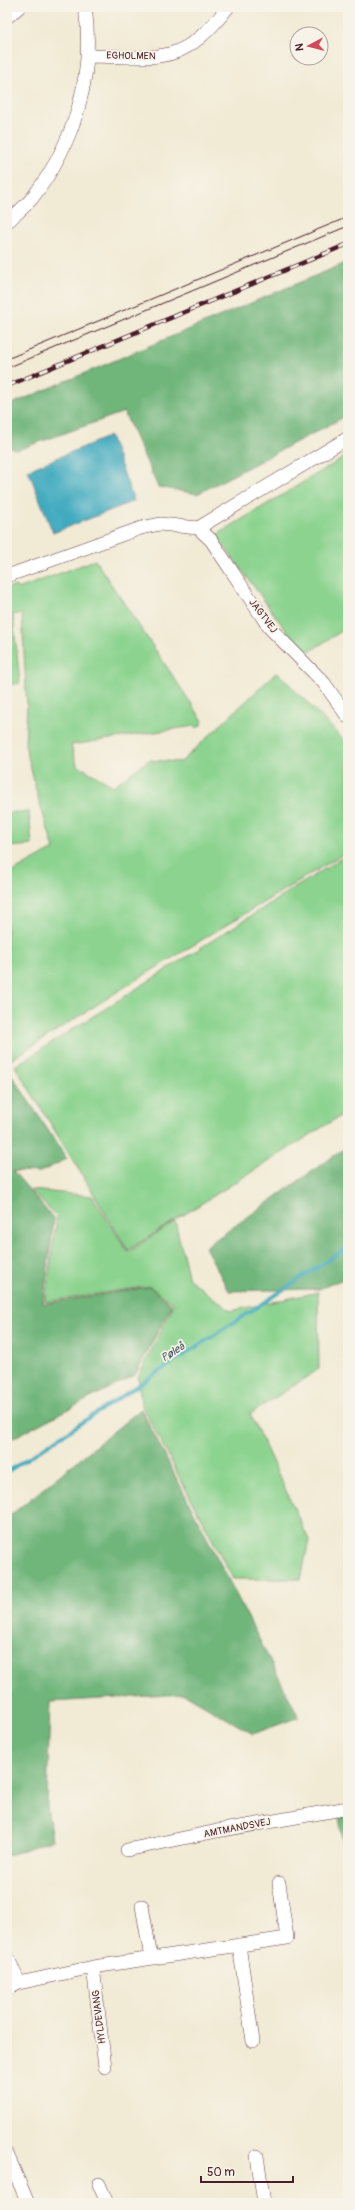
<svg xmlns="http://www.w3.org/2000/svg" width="355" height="2210" font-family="Pangolin,sans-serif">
<rect width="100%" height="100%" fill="#f7f3e8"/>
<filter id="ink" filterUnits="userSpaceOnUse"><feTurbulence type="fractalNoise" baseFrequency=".025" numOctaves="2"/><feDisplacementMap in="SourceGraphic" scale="8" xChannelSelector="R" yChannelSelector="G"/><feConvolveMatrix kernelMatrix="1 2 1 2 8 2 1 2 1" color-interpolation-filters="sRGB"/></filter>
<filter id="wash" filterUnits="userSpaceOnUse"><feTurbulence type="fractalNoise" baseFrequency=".012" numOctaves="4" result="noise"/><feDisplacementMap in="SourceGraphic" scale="16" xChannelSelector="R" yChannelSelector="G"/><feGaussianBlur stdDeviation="0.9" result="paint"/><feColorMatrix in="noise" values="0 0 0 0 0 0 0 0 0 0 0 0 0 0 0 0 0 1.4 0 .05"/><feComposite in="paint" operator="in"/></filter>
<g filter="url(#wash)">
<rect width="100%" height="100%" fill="#f1ead4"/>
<path fill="#8bd38f" stroke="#6a795d" d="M348,455V627L304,655L216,535Z
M95,560L203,721L200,726L196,728L194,726L71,745L77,765L113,786L149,760L181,762L277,672L348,744V851L131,983L7,1062V875L54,849L37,794L25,744L27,707L22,614L7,615V588L16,586L18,589Z
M13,616L20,683L7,685V617Z
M29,811L32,845L7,847V813Z
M348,854V1111L128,1250L15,1066Z
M31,1190L92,1196L128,1252L175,1221L189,1279L231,1311L318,1292L319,1369L250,1414L309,1540L301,1579H233L141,1404L138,1377L174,1304L149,1286L45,1302L57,1217Z"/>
<path fill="#70b57a" stroke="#5d6a52" d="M348,262V415L197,494L158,487L124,412L17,450L7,446V406Z
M7,1068L67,1159L40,1172L13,1171L54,1219L43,1304L150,1287L172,1305L135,1375L7,1441Z
M348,1146V1277L319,1289L229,1291L205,1247Z
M141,1409L299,1717L253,1734L185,1694L50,1702L47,1806L52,1840L7,1856V1518Z
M348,1814V1879L339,1816Z"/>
<path fill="#3faabf" stroke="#446475" d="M110,436L134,501L53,533L28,470Z"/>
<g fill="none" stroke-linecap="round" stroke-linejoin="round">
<path stroke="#3faabf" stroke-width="3.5" d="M7,1472L348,1247"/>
</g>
</g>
<g filter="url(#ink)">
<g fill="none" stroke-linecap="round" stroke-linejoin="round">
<defs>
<path id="minor" d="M7,17L19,7
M87,56C157,56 181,69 228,7
M7,222C16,214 26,206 33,197C75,142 95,75 85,7
M198,528L211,540L269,627L324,683L348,717
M7,576L141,528L160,524L198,528L348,438
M127,1850L217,1831L348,1808
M142,1906L151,1958
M239,1945L253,2041
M7,1956L19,1983
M93,1967L105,2067
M7,1989L19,1983L93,1967L287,1938L279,1883
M7,2154L28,2203
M257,2156L264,2203
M99,2184L107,2203"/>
</defs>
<use href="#minor" stroke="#633d44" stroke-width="14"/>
<use href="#minor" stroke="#fff" stroke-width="13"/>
<path stroke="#4a1f2b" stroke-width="1" d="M7,359L348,217
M7,368L348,226"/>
<defs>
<path id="rail" d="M7,386L348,244"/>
</defs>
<use href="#rail" stroke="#4a1f2b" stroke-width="4.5"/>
<use href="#rail" stroke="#f7f3e8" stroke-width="3" stroke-dasharray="9" stroke-linecap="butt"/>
</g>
</g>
<g text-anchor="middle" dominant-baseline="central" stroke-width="3.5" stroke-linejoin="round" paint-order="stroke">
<g font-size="10" fill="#4a1f2b" stroke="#f7f3e8">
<text transform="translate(131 56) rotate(1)">EGHOLMEN</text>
<text transform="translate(263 616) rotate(53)">JAGTVEJ</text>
<text transform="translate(237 1828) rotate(-11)">AMTMANDSVEJ</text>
<text transform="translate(99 2017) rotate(-97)">HYLDEVANG</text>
</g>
<g font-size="11" font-style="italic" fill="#465766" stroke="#f7f3e8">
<text transform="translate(173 1352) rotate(-33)">Pøleå</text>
</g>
</g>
<rect width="355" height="2210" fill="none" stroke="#f7f3e8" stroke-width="24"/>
<g transform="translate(309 46) rotate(263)"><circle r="19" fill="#f7f3e8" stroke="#b29e9c"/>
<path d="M0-3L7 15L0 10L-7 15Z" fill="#d1495b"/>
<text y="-6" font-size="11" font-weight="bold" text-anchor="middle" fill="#4a1f2b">N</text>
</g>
<path d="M201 2176v6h92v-6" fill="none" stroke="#4a1f2b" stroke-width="2"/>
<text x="207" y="2176" font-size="12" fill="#4a1f2b" stroke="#f7f3e8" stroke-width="3" paint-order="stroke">50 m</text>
</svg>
